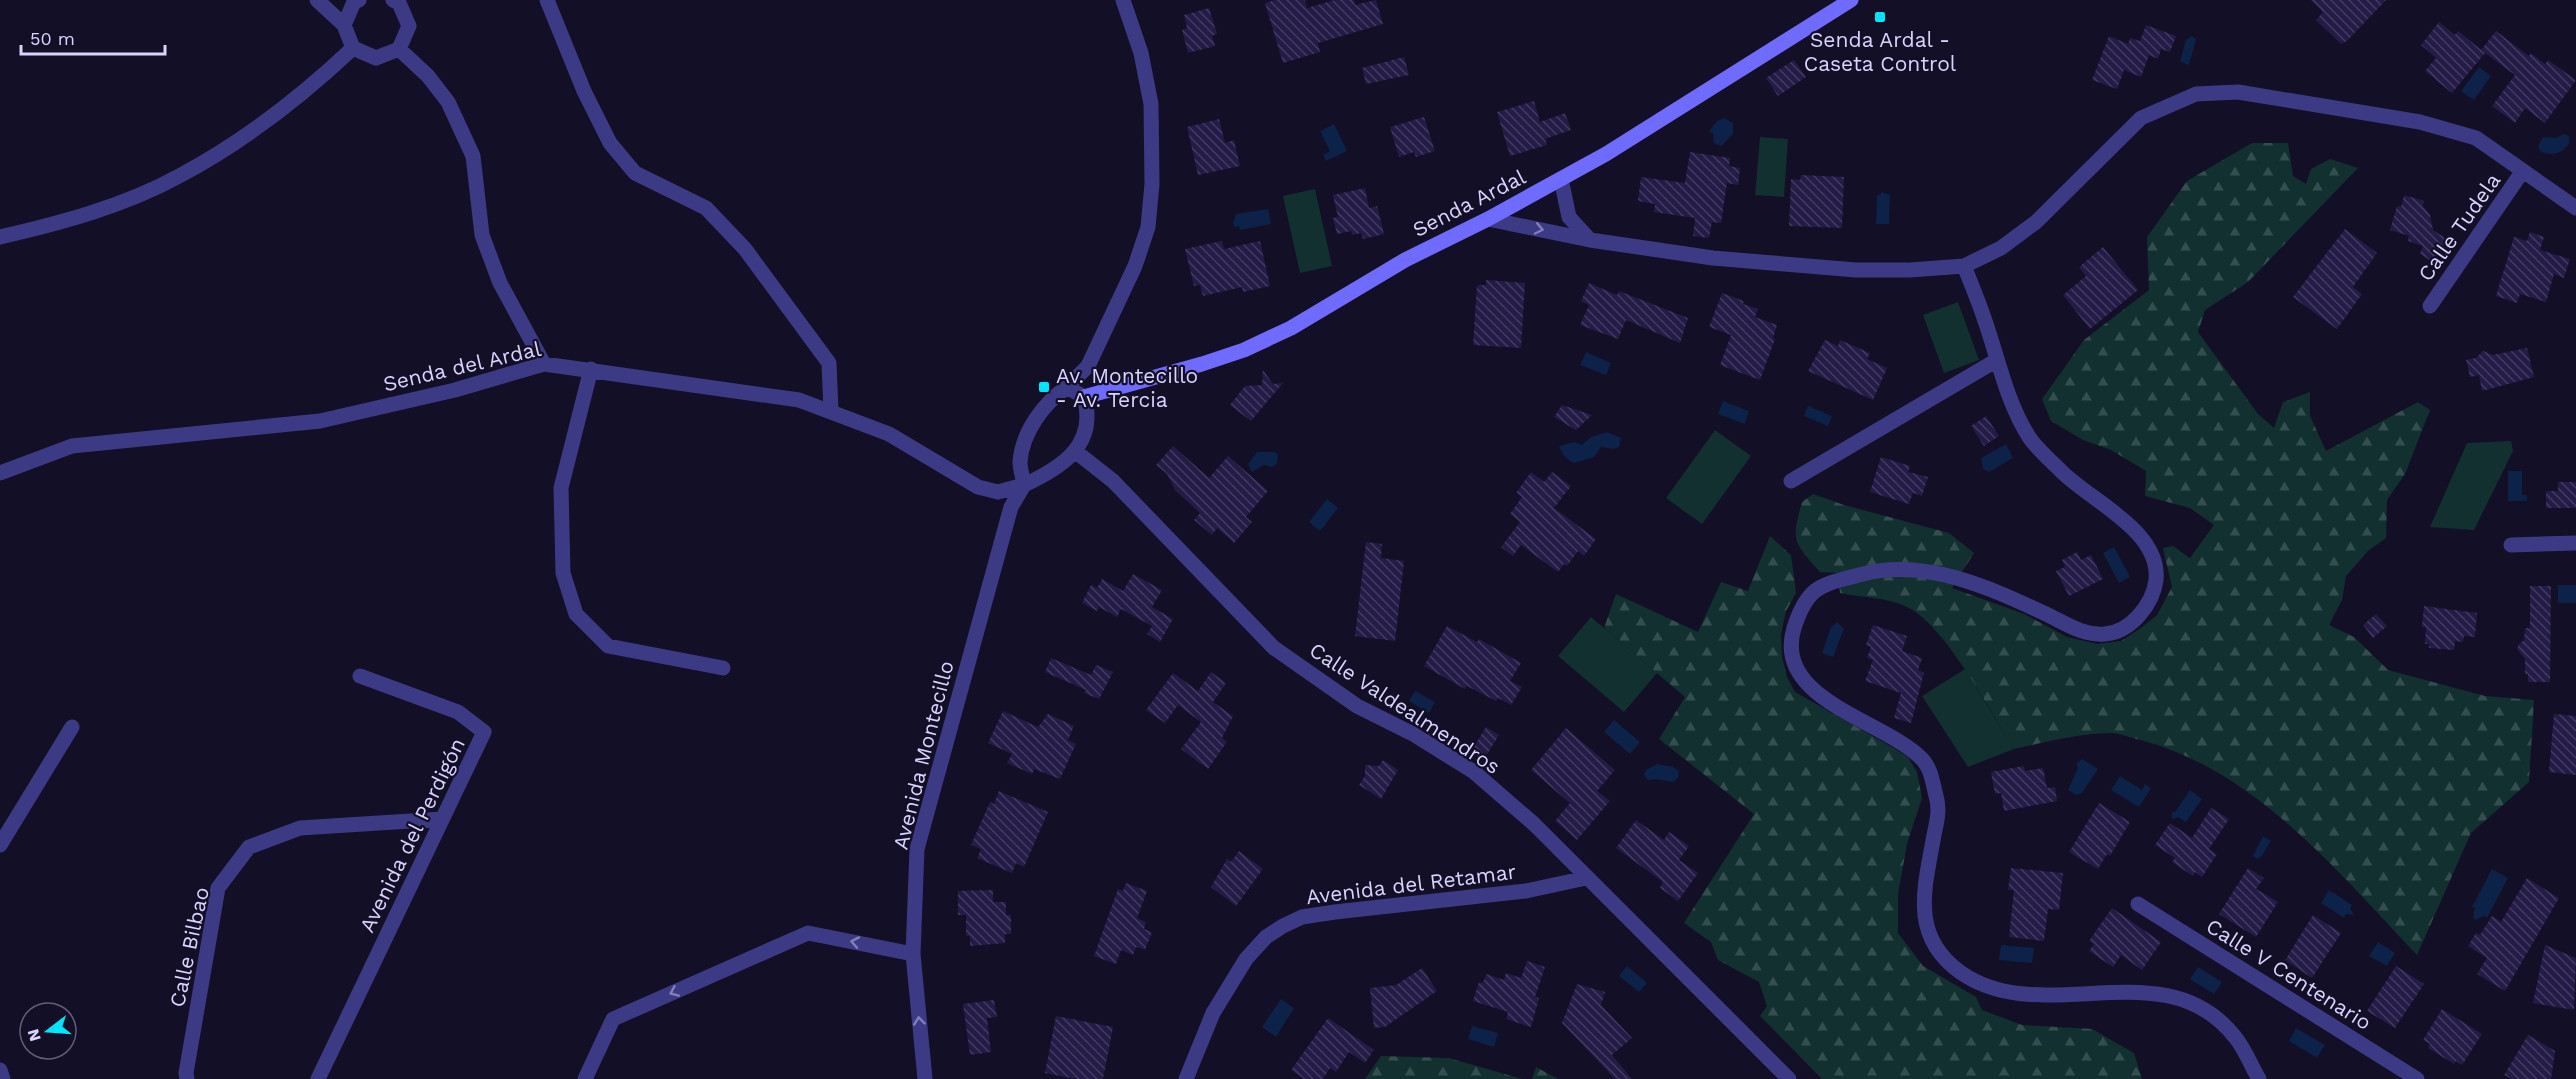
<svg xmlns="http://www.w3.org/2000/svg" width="2576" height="1079" font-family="'Work Sans',sans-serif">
<defs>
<pattern id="forest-firs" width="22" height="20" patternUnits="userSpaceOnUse" patternTransform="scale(1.5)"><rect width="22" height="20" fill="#12302f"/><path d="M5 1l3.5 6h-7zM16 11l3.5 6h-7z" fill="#344d4e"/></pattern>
<pattern id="building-back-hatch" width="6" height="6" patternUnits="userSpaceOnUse" patternTransform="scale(1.5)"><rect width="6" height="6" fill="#241b47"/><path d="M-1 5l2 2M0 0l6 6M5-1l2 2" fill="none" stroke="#433b63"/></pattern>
</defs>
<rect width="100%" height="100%" fill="#130f26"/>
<path fill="url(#forest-firs)" d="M2252,143H2288L2293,176L2306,184L2311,169L2330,159L2358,168L2248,282L2205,310L2198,332L2258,414L2274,428L2283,402L2310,392V416L2326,451L2418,402L2430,410L2405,474L2387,500L2386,538L2368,551L2346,576L2342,600L2329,625L2354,637L2388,670L2485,696L2534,700L2529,782L2471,833L2417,955C2339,873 2257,772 2144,741C2134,739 2123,734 2113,733C2080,733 2046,742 2014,749C1991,712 1947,630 1911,609C1890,597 1863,598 1840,593L1838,573L1820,572C1793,542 1791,541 1802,502L1813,494L1844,505L1949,533L1974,553L1952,588L2024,614L2067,637L2097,644L2121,641L2141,628L2157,615L2172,587L2163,548L2173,546L2190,558L2214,525L2190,508L2145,496L2146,471L2111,450L2083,440L2051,421L2042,399L2084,340L2149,290L2147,237L2187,181Z
M1770,536L1791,555L1796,593L1786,611L1781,634L1782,657L1787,677L1795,692L1892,747L1908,757L1917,772L1922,798L1907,844L1898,894V933L1923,966L1976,997L1982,1010L2022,1025L2092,1029L2134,1053L2142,1079H1822L1760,1016L1767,1006L1759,982L1718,960L1711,942L1684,923L1754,814L1659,739L1685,697L1604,628L1616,594L1698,632L1721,582L1748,591Z
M1381,1056L1449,1058L1522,1079H1365Z
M1536,1067L1558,1079H1532Z"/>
<path fill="#12302f" d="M1760,137L1788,139L1784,197L1755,195Z
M1315,189L1332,266L1300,273L1283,196Z
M1958,302L1979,360L1944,373L1923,315Z
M1715,430L1751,456L1702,524L1666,498Z
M2511,441L2513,451L2474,530L2430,527L2467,443Z
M1591,617L1657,673L1624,712L1558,656Z
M1965,669L2014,749L1968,767L1922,696Z"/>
<path fill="#0c2248" d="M2192,36L2196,39L2189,65L2180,61L2186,40Z
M2479,67L2491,76L2474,100L2461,91Z
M1724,118L1733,123V134L1721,146L1714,143L1713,133L1709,132L1717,121Z
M1334,124L1347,151L1326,161L1323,155L1330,151L1320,131Z
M2564,134L2569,136V144C2561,154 2553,156 2541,152L2538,146L2543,137L2556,138Z
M1881,192L1890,195L1889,224H1876L1877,195H1881Z
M1268,209L1271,224L1240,230L1239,226L1235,227L1233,223L1236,214Z
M1586,352L1611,363L1606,375L1580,365Z
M1723,401L1749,411L1745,424L1718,414Z
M1808,406L1832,416L1828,426L1804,416Z
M1607,432L1621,438L1619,447L1614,449L1601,447L1594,457L1574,463C1567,460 1562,455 1559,446L1575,442L1582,445L1591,437Z
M2006,444L2013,458L1989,472L1983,469L1981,458Z
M1257,452H1274L1278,454L1277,464L1272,467L1264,465L1252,472L1248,464Z
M2508,471H2522V495H2527V501H2508Z
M1327,499L1338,508L1320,531L1309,522Z
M2114,547L2130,577L2119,583L2103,553Z
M2558,585H2576V603H2558Z
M1837,622L1844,629L1833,657L1822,653L1831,627Z
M1415,691L1435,702L1429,713L1409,701Z
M1614,720L1640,742L1630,754L1604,732Z
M2082,759L2098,769L2082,793L2076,795L2068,790L2078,768L2076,764Z
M1657,764L1673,767L1679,771L1678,778L1673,782L1657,779L1648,780L1644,775L1646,770Z
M2120,776L2142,790L2145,784L2151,788L2139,807L2111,790Z
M2190,790L2202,799L2186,822L2178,817L2172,820V812H2175Z
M2263,836L2271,841L2261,857L2257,859L2253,856Z
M2492,869L2508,878L2487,918L2484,916L2475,920L2473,917L2475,908L2472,907Z
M2329,890L2352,905L2350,908L2354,915L2346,914L2344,918L2321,903Z
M2378,942L2395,953L2387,966L2369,956Z
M2001,945L2034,948L2032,963L1999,960Z
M1627,966L1647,983L1639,992L1619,976Z
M2198,967L2222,982L2214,994L2190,979Z
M1281,999L1294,1008L1276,1037L1262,1027Z
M1472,1026L1498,1033L1494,1047L1468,1039Z
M2296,1028L2325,1045L2317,1058L2289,1041Z"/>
<path fill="url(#building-back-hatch)" d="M1275,0H1305L1307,8L1335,0H1354L1355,5L1376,0L1383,24L1318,43L1320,52L1283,63L1265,3Z
M2311,0H2386L2347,41L2341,44L2316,20L2323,12Z
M1209,8L1217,34L1212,36L1215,46L1188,53L1182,30L1187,28L1184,15Z
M2439,22L2455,35L2458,31L2485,53L2452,93L2425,71L2436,58L2421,45Z
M2146,25L2176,36L2170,52L2161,49L2158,59L2149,55L2141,77L2124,70L2117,89L2092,80L2109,36L2128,44L2130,38L2140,41Z
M2496,31L2529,56L2531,53L2545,64L2548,60L2576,80L2545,123L2525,108L2515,123L2492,106L2515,75L2481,50Z
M1404,57L1409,75L1366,84L1362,68Z
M1794,60L1806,77L1778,96L1766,78Z
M1534,101L1540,122L1565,113L1571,130L1545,139L1547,145L1510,156L1497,112Z
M1424,117L1435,151L1416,157L1414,152L1399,157L1390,127Z
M1219,119L1225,143L1234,140L1240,166L1198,175L1187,127Z
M1690,152L1730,158L1729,166L1740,168L1738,185L1727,183L1721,223L1712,222L1709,238L1693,236L1695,218L1654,212L1655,204L1638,201L1641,177L1685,183Z
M1801,175L1844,177L1842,228L1789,226L1791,179L1800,180Z
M1365,188L1369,208L1377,206L1384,234L1363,239L1361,233L1352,235L1351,231L1337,234L1333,218L1338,217L1333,195Z
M2404,195L2424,201L2423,206L2430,215L2433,230L2448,240L2433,262L2420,254L2423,246L2408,241L2409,236L2390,230L2397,206L2401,207Z
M2345,229L2377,253L2353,287L2362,294L2337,329L2293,297Z
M2530,232L2544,237L2540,250L2570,259L2564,278L2554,274L2546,302L2520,294L2517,303L2496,296L2514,237L2527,241Z
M1222,241L1224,249L1260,241L1270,286L1243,292L1242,287L1203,296L1200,285L1194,286L1185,249Z
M2103,247L2138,290L2090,329L2063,295L2086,276L2079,267Z
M1486,280L1525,283L1521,348L1473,345L1477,285H1486Z
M1589,283L1617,295L1619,291L1688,318L1680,343L1626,320L1618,339L1580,325L1589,305L1581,301Z
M1722,293L1744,301L1743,304L1758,309L1755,317L1777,325L1773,338L1775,339L1760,380L1720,365L1731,335L1709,327Z
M1825,340L1838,346L1840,340L1870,353L1867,359L1887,368L1873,400L1808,371Z
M2527,348L2534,377L2482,391L2479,375L2470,377L2466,360L2476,358L2483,351L2493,355Z
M1263,370L1273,384L1283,383L1251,421L1230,405L1245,386L1262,385Z
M1562,405L1592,415L1576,430L1554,417Z
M1986,416L1999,436L1984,446L1971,426Z
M1173,446L1209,478L1228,456L1268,491L1246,517L1252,522L1234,543L1217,528L1212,535L1194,520L1200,513L1175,490L1167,474L1156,465Z
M1881,457L1910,466L1908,472L1928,477L1922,496L1913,493L1909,504L1870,492Z
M1531,472L1544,482L1552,472L1571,486L1554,508L1596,539L1584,556L1578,551L1567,566L1564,564L1558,572L1521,545L1513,556L1501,547L1520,522L1510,514L1522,497L1516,493Z
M2558,482H2576V508H2546V491H2558Z
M1366,542L1382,544L1381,558L1404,561L1395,641L1355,636Z
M2077,552L2081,560L2091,555L2103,579L2069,596L2056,571L2065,567L2062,560Z
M1133,574L1162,590L1152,607L1173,619L1160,642L1147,634L1152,626L1121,609L1117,617L1099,607L1097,611L1082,603L1091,585L1097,588L1102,579L1123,591Z
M2530,586H2551L2550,682H2528V674H2525V659L2517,649L2519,644L2524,640L2525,628H2530Z
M2424,606L2477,613L2475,637L2464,636L2463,642L2455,641L2454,650L2429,648V644H2425L2426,627H2422Z
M2376,614L2387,626L2373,638L2363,625Z
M1873,625L1907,636L1902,651L1922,658L1918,670L1924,673L1911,723L1894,718L1901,693L1865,681L1873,660L1867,658L1871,647L1866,645Z
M1447,626L1477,642L1479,639L1521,663L1510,681L1522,687L1511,705L1498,698L1496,701L1467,686L1465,689L1424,666Z
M1051,658L1091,675L1096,665L1113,672L1099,699L1084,693L1086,690L1045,672Z
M1211,672L1226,683L1213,702L1233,716L1222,738L1227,742L1208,769L1181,749L1201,722L1178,705L1165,723L1146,710L1173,673L1198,691Z
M1003,711L1038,727L1048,714L1074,726L1068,740L1076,744L1060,779L1034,769L1032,774L1007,763L1012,754L988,743Z
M2554,714L2576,716V775L2549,772Z
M1486,727L1499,735L1486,756L1473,748Z
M1566,728L1615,770L1597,791L1610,801L1577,840L1555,821L1570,803L1531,770Z
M1383,760L1398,770L1381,799L1359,785L1365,776V765L1379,766Z
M2024,766L2025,771L2043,768L2047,788L2055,787L2057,801L2004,811L2001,793L1995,794L1991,772Z
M999,791L1048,812L1024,867L1016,863L1012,873L977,858L981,849L971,845L990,802L994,804Z
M2099,803L2130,822L2110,856L2107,854L2098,869L2069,852Z
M2211,808L2229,819L2209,849L2217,854L2202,877L2195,872L2193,876L2172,862L2175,858L2155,845L2170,823L2192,838Z
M1636,820L1664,840L1669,832L1689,846L1679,860L1698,873L1678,901L1660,888L1663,882L1616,848Z
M1239,851L1263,869L1236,906L1211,887L1227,859L1231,862Z
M2011,868L2063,873L2059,910L2048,909L2044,941L2009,937L2014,890H2008Z
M2248,868L2264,878L2256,889L2278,902L2256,937L2219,914Z
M2527,878L2559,898L2505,991L2477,974L2487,958L2468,946L2476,933L2480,935L2492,916L2501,922Z
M1126,883L1147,891L1137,918L1146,922L1144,929L1152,932L1145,950L1136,947L1133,955L1121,950L1116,964L1094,956L1118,889L1123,891Z
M993,890V902H1006V915H1011V934H1005V943L970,946V936H966V915H958V891Z
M2112,908L2161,942L2142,970L2121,955L2113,967L2089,951L2094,944L2089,941Z
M2313,915L2341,933L2312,978L2285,960Z
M2545,945L2576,958L2574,1010L2533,1003Z
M1527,961L1545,967L1535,997L1539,998L1531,1027L1506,1019L1508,1012L1473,1001L1479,982L1483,983L1486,974L1504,980L1506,973L1521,978Z
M2396,966L2424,984L2395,1028L2367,1011Z
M1422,968L1437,991L1385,1027L1374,1028L1370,988L1396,985Z
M1577,984L1605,992L1601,1005L1632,1038L1612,1055L1632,1079H1615L1562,1023Z
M994,1000L997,1017L987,1018L991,1052L970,1055L963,1004Z
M2442,1009L2482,1034L2462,1065L2456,1061L2454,1064L2428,1048L2430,1044L2423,1040Z
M1056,1016L1113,1027L1103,1079H1076L1045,1073Z
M1328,1018L1374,1050L1365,1063L1349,1052L1336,1072L1330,1068L1323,1079H1304L1291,1070Z
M2528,1035L2555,1051L2551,1079H2512L2504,1075Z"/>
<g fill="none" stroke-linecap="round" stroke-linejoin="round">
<path stroke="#3d3a85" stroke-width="15" d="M317,0L344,25
M359,0L354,2L344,25L353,48L376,58L399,49L409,26L399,3L393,0
M547,0L584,91L610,143L635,173L706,208L745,249L829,363L831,411
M399,49L428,76L448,102L473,156L482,235L500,283L544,364
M1561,179L1569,217L1590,240
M1488,219L1590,240L1713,258L1856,270H1910L1964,266L2001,248L2036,222L2141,118L2196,94L2238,92L2420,122L2476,138L2576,208
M0,237C61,223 125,206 181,175C243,142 302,96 353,48
M1964,266C1971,283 1978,300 1984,318C1998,357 2006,401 2029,437C2037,449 2051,461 2061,471C2092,502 2161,531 2156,580C2153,604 2131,632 2105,634C2083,636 2065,623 2046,614C1990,588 1926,558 1863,574C1822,585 1808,584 1794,628C1772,700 1884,720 1922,759C1931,768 1933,784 1936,796C1940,809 1937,821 1934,835C1925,887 1909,935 1960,972C2043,1031 2164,947 2235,1037C2245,1049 2251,1066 2259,1079
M2430,306L2522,172
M591,369L561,488L563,573L576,614L608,646L723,668
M1067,387L1088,366L1135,266L1148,227L1152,184L1151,104L1141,53L1123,0
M1067,387L1084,397C1098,445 1061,468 1024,485C1023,478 1020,469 1020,462C1022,432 1044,403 1067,387Z
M1075,451L1113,481L1274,648L1357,706L1413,734L1474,772L1534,824L1789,1079
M0,473L72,446L320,421L455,390L544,364L799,400L889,434L978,487L998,492L1024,485
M1791,481L1997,360
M2511,545L2576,543
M0,845L72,727
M2138,904L2417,1079
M0,1070L3,1079
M187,1079L186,1073L218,888L249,847L300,828L442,819
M318,1079L484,732L458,712L360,676
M585,1079L613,1019L808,933L913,954
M925,1079L913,954L917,849L1011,507L1024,485
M1186,1079L1213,1013L1246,959L1266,937L1283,926L1302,917L1335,912L1526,891L1586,878"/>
<path stroke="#6f6bff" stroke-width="15" d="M1084,397L1202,364L1244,350L1291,328L1405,260L1488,219L1606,154L1851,0"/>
</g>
<defs><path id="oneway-chevron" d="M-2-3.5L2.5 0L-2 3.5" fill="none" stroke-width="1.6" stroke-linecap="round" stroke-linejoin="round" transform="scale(1.5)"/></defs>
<g stroke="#837fbc">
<use href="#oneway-chevron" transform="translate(1539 229) rotate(12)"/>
<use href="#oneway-chevron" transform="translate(855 942) rotate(-169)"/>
<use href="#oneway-chevron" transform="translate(674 992) rotate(156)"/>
<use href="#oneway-chevron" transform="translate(919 1021) rotate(-96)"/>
</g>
<g fill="#00e5ff" stroke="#130f26" stroke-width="2">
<rect x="1874" y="11" width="12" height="12" rx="3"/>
<rect x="1038" y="381" width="12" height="12" rx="3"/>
</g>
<g text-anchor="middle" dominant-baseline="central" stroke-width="4.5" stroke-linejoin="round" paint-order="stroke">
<g font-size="21" fill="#d9d4ff" stroke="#130f26">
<text x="1880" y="39">Senda Ardal -<tspan x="1880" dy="24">Caseta Control</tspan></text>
<text x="1056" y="375" text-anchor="start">Av. Montecillo<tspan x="1056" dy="24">- Av. Tercia</tspan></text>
</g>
<g font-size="21" fill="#d9d4ff" stroke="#130f26">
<text transform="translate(1469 203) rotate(-27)">Senda Ardal</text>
<text transform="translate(2459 227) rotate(-55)">Calle Tudela</text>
<text transform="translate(462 366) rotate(-13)">Senda del Ardal</text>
<text transform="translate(1405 708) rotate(33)">Calle Valdealmendros</text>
<text transform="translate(923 755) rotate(-76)">Avenida Montecillo</text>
<text transform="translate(412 835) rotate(-64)">Avenida del Perdigón</text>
<text transform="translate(1411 884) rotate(-7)">Avenida del Retamar</text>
<text transform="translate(189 947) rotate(-78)">Calle Bilbao</text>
<text transform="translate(2289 974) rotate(32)">Calle V Centenario</text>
</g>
</g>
<g transform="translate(48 1031) rotate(253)"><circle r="28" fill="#130f26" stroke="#625e7d" stroke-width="1.5"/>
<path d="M0-4.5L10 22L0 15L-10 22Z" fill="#00e5ff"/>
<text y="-9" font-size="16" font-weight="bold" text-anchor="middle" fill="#d9d4ff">N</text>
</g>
<path d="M21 45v9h144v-9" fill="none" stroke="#d9d4ff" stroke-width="3"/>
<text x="30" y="45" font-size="18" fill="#d9d4ff" stroke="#130f26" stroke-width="4.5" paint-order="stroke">50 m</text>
</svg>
